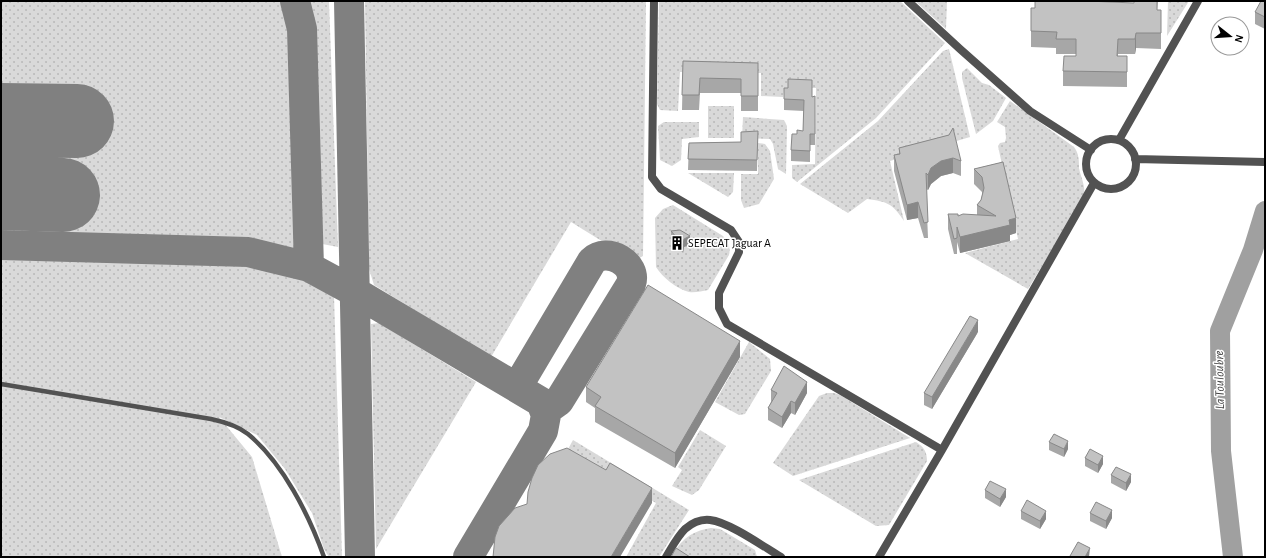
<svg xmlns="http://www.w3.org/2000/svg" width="1266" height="558" font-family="'Alegreya Sans',sans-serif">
<defs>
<pattern id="grass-dots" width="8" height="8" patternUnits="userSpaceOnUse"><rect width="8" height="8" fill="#d9d9d9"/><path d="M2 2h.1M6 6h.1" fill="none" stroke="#b8b8b8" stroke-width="1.8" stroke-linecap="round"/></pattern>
</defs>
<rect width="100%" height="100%" fill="#fff"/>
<path fill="url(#grass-dots)" d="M1,1H329L338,247L317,243L309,282L334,296L342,557H329L324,549L312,513L285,469L257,435L219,417L252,457L282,557H1Z
M365,1H646L643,256L634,261L571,222L491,357L374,285L369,269Z
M659,1H900L945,43L876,118L797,182L792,178V165L815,164L816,88H784L783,97L761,96V73L680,72L678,111L660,110L657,104Z
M915,1H947L946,29Z
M1168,1H1189L1167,36Z
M949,49L970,137L890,161L904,221C892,203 888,202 867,199L848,213L800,184L878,121L943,51Z
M967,68L982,83L989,85L1006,98L993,121L976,134L962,78V72Z
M1010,101L1074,147C1079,154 1079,160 1079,168C1081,179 1087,187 1083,199L1028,289L965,253L1018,239L998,146L1000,143L1005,142L1006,138L1005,127L997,122Z
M708,106H734V138H708Z
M743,117L784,120L787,126L786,174L778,169L773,144L770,139L742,138Z
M664,122H699V137L682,139L681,160L672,166L660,160L658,126Z
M758,143L765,144L770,151L774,179L759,204L744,208L741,200V174H758Z
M688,173H734L733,192L728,197Z
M673,205L723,236C728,242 731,247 729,255L708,290C702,291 695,293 689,292C677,289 662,277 656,267L655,218L663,209Z
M379,323L476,382L376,549L371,324Z
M749,342L770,359L771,371L745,414L739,415L715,402Z
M827,393H834L840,395L910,438L793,476L773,463L819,396Z
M700,430L726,446L699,490L692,495L672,486L682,470L678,467Z
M573,440L689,510L659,557H626L656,503L567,451Z
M916,442C924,447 927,452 927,461L889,525L876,526L799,480Z
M711,528L720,529L755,550L757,557H671C681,540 691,531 711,528Z"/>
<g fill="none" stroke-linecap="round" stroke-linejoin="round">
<path stroke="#a0a0a0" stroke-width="20" d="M1233,557L1221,451L1220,331L1253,250L1265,211"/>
<path stroke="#808080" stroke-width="30" d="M295,1L302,29L309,267
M349,1L360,557
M1,245L248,252L309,267L355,292L541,402L546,415L543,431L468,557
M511,384L518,383L522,379L592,261C607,246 638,264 631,284L559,401L552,406L541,402"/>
<path stroke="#808080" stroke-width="74" d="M1,120L77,121
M1,193L63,195"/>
<path stroke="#525252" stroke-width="4.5" d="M1,384L211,419C225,422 238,426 248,434C283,463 309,515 324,557"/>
<path stroke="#525252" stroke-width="8" d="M654,1L652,177L661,189L731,230L739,242V252L719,293V308L727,324L942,450
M908,1L960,49L1030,111L1091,150
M1086 164a25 25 0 1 1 50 0a25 25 0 1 1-50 0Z
M1119,140L1198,1
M1135,159L1265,162
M666,557C672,547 677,537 685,529C692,523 701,519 710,520C729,522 764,547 781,557
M879,557L942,450L1094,183"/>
</g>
<path fill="#a7a7a7" d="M1134,1H1158L1157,10H1161V49L1136,48L1135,54H1118V56H1127V87L1063,86V71L1076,56V54H1056V48L1031,47V31L1035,8L1134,3Z
M1265,1V29L1255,24V12Z
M683,61L758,63V111H741V93H700L699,110H682Z
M784,88L812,97L815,96V145H810V162L791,161V150L797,134L803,131L804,111L784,110Z
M758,131L757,171L688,170L689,143L741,142Z
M949,135L961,161V176L953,173L941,176L931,184L928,190L926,189L928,238H924L918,218L907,220L894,171V155L899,154V148Z
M1003,162L1016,233L1010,235V241L960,253L957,242V254H954L948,229V214L958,216L977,215V205L981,200L982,195V192L974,184V169Z
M671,231L690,244L684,247L683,253L671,239Z
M978,332L932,409L924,405V393Z
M740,357L675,468L595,422V408L586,402V387Z
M771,390L807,393L795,415L791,413L782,428L768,420V408L771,402Z
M1049,442L1068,449L1064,457L1049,450Z
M1085,458L1103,464L1098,473L1085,466Z
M1111,475L1131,482L1126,491L1111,483Z
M985,490L1006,497L1000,507L985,498Z
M1021,511L1046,519L1040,529L1021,519Z
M1090,513L1112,518L1106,529L1090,521Z"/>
<path fill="#888" d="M1136,33V48L1135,54V39Z
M953,158V173L941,176L931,184L928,190V175L931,168L941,161Z
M918,202V218L907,220V205Z
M1016,218V233L1010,235V241L960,253V237L1009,220Z
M690,236V244L684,247L683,253V245L684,239Z
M978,320V332L932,409V397Z
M740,341V357L675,468V453Z
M807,382V393L795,415V403Z
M791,401V413L782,428V417Z
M1068,441V449L1064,457V449Z
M1103,456V464L1098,473V465Z
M1131,474V482L1126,491V483Z
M652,488V503L620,557H611Z
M1006,489V497L1000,507V499Z
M1112,510V518L1106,529V521Z
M1046,511V519L1040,529V521Z
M1090,548L1089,557H1085Z"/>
<path fill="#c2c2c2" stroke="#888" d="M1035,1H1087L1134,3V1H1157V10H1161V33H1136L1135,39H1118L1117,56H1127V72L1063,71L1064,56H1076V39H1056L1057,32L1031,31V8H1035Z
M1261,1H1265V17L1255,12Z
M683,61L758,63V96H741V79L700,78L699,95H682Z
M788,79L812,80V97L815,96V134H810V151L791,150L792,134H797V130L803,131L804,100L784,99V88H788Z
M953,128L961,161L953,158L941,161L931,168L928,175L926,173L928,222L924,223L918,202L907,205L894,155L900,154L899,148L949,135Z
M758,131L757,160L688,159L689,143L741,142V132Z
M1003,162L1016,218L1009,220L1010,225L960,237L957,227V238L954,239L948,214H958V216L963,214L996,216L977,205L981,200L984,188L982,177L974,169Z
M680,230L690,236L684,239L683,245L671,231Z
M648,285L740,341L675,453L595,406L601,397L586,387Z
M970,316L978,320L932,397L924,393Z
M784,366L807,382L795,403L791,401L782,417L768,408L777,393L771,390Z
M1054,434L1068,441L1064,449L1049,442Z
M567,448L606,470L610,463L652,488L611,557H493L495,537L499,526L515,508L527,504L528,492L532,478L538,465L550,454Z
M1090,449L1103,456L1098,465L1085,458Z
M1116,467L1131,474L1126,483L1111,475Z
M990,481L1006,489L1000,499L985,490Z
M1027,500L1046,511L1040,521L1021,511Z
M1096,502L1112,510L1106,521L1090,513Z
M1078,542L1090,548L1085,557H1073L1070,556Z
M676,548L690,557H671Z"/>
<defs>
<symbol id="building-bare" viewBox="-9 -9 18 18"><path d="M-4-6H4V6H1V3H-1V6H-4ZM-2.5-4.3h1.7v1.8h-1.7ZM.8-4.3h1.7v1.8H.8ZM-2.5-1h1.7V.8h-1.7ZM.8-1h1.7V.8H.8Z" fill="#000" stroke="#fff" stroke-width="2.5" paint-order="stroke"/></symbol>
</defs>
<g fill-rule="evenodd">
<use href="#building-bare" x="667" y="233" width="20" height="20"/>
</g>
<g text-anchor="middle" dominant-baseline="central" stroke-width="3" stroke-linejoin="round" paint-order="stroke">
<g font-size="12" fill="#000" stroke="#fff" text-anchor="start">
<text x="688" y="243">SEPECAT Jaguar A</text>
</g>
<g font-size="13" font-style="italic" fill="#414141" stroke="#fff">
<text transform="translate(1220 380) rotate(-91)">La Touloubre</text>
</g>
</g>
<rect width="1266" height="558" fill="none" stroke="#000000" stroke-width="4"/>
<g transform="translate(1230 36) rotate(107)"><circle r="19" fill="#ffffff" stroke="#999999"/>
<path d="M0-3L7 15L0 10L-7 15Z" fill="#000000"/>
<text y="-6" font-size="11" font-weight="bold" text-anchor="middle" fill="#000000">N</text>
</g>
</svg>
